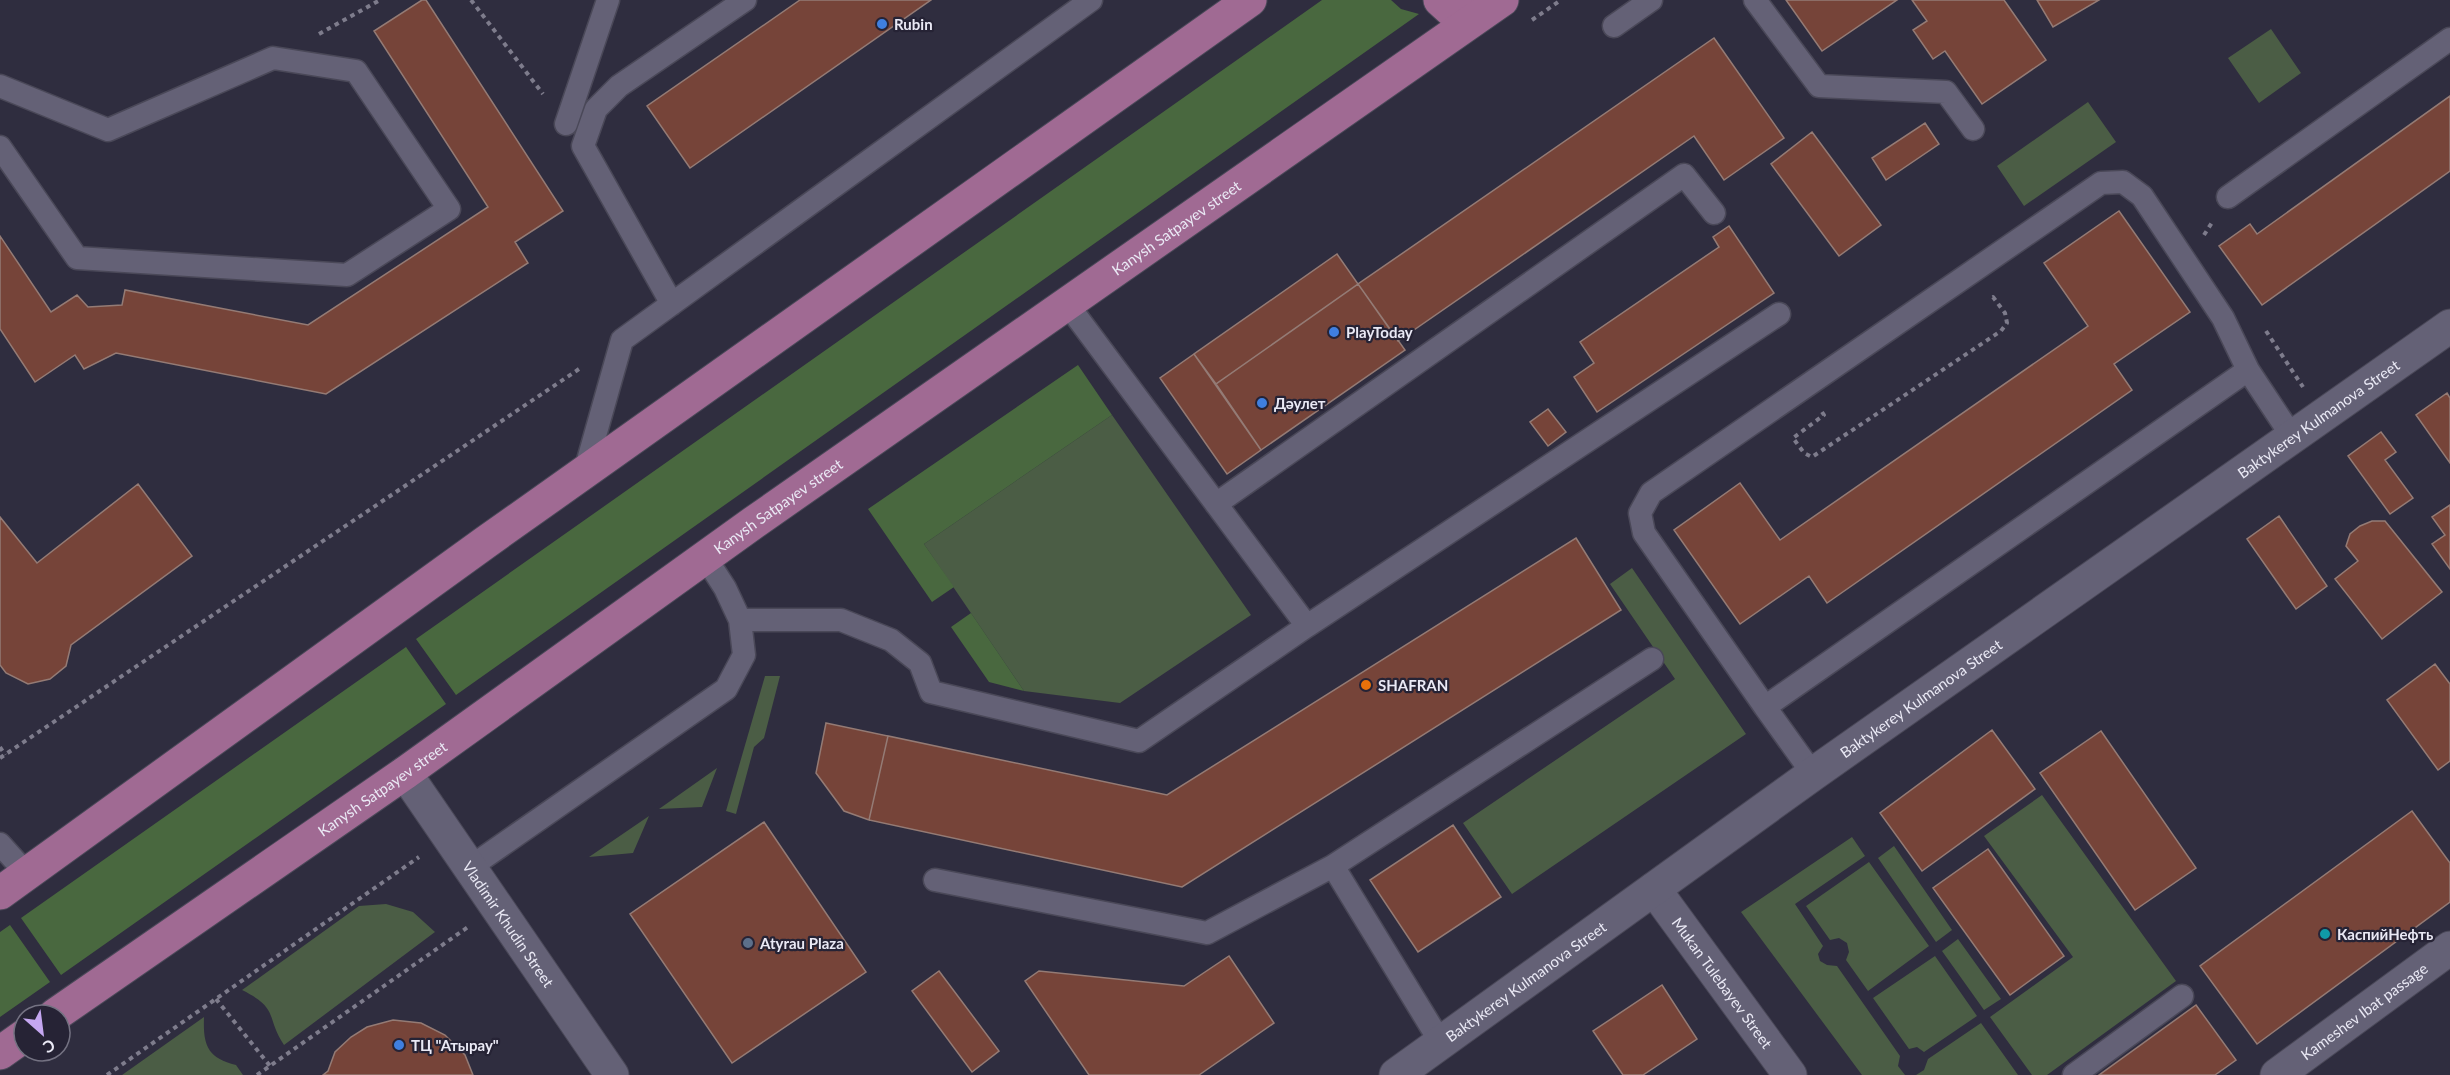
<svg xmlns="http://www.w3.org/2000/svg" width="2450" height="1075" font-family="Lato,sans-serif">
<rect width="100%" height="100%" fill="#2f2d3f"/>
<path fill="#4b5d45" d="M2271,29L2301,73L2259,103L2228,58Z
M2088,102L2116,142L2024,206L1997,166Z
M1112,415L1251,615L1120,703L1024,691L924,544Z
M1632,568L1746,734L1512,894L1463,823L1675,679L1610,584Z
M765,676H780L764,738L754,747L736,814L726,811Z
M717,768L702,807L659,809Z
M2042,795L2176,981L2047,1075H2032L1990,1017L2073,957L1984,836Z
M649,816L633,853L589,857Z
M1852,837L1865,856L1795,904L1823,946L1818,954L1820,961L1827,965L1837,966L1900,1056L1898,1066L1905,1075H1862L1741,912Z
M1894,846L1952,930L1936,942L1878,858Z
M1869,862L1929,946L1868,991L1846,960L1849,952L1847,943L1839,938L1830,940L1806,906Z
M386,904L413,912L435,932L284,1045C265,1016 280,1009 242,990L359,906Z
M1958,939L2001,999L1984,1010L1942,951Z
M1935,956L1977,1016L1924,1052L1917,1047L1909,1049L1873,998Z
M204,1017C203,1045 207,1058 236,1065L243,1075H122Z
M1981,1023L2018,1075H1916L1924,1070L1928,1059Z"/>
<path fill="#49683f" d="M1322,0H1391L1401,9L1419,14L456,695L416,639Z
M1078,365L1112,415L924,544L954,587L932,602L868,509Z
M971,613L1024,691L989,682L951,627Z
M406,647L446,704L61,975L21,918Z
M10,925L50,982L0,1017V932Z"/>
<path fill="#764439" stroke="#947b75" stroke-width="1.5" d="M422,0H426L563,211L515,242L528,263L326,394L116,353L84,369L75,355L35,382L0,329V236L51,312L77,295L88,307L122,305L125,290L308,325L488,207L374,31Z
M800,0H931L690,168L647,106Z
M1786,0H1897L1822,51Z
M1912,0H2004L2046,60L1982,104L1945,51L1933,59L1913,30L1927,21Z
M2037,0H2099L2053,27Z
M1714,38L1784,138L1724,180L1694,136L1398,341L1358,284Z
M2450,96V171L2262,305L2219,246L2250,224L2257,234Z
M1925,123L1939,144L1886,180L1872,158Z
M1812,132L1881,225L1839,256L1771,164Z
M2119,211L2190,312L2114,364L2132,390L1827,603L1809,576L1740,624L1674,530L1740,483L1780,540L2088,326L2044,263Z
M1729,226L1774,293L1597,412L1574,377L1594,363L1580,342L1719,247L1713,237Z
M1337,254L1358,284L1216,384L1194,354Z
M1358,284L1405,350L1261,450L1216,384Z
M1194,354L1261,450L1227,474L1160,378Z
M2447,393L2450,398V463L2416,415Z
M1548,409L1566,432L1548,446L1530,422Z
M2381,432L2396,452L2385,460L2413,498L2390,514L2348,456Z
M138,484L192,556L71,645L66,666L50,679L28,684L6,673L0,665V517L37,563Z
M2450,505V569L2432,544L2445,535L2432,517Z
M2279,516L2327,586L2296,609L2247,539Z
M2372,521H2385L2442,592L2382,639L2335,579L2358,561L2346,546L2350,534L2360,526Z
M1576,538L1621,610L1182,887L869,820L888,736L1167,795Z
M2435,664L2450,684V761L2438,770L2387,700Z
M826,723L888,736L869,820L844,811L816,773Z
M1992,730L2035,789L1922,871L1880,813Z
M2101,731L2196,868L2135,910L2040,773Z
M2412,811L2450,863V902L2257,1044L2200,966Z
M764,822L866,972L732,1063L630,914Z
M1453,825L1501,897L1418,952L1370,880Z
M1988,849L2064,956L2010,995L1933,888Z
M1229,956L1274,1023L1199,1075H1089L1025,981L1039,971L1184,986Z
M939,971L999,1051L972,1072L912,991Z
M1662,985L1697,1039L1643,1075H1623L1593,1031Z
M2196,1005L2236,1060L2215,1075H2099Z
M393,1020L421,1023L445,1035L465,1055L473,1075H323L328,1071L335,1052L351,1037L367,1027Z"/>
<g fill="none" stroke-linecap="round" stroke-linejoin="round">
<defs>
<path id="service" d="M1755,0L1819,86L1946,92L1973,129
M1614,26L1651,0
M0,86L108,130L273,58L356,71L449,209L347,275L77,258L0,147
M566,124L608,0
M2228,197L2450,39
M672,304L583,146L596,109L619,86L745,0
M2248,370L1765,707L1644,533L1640,513L1651,493L2101,183L2123,182L2142,196L2223,318L2248,370L2293,438
M585,471L622,340L1091,0
M1216,504L1684,175L1714,213
M740,620H841L891,640L920,663L931,692L1139,741L1307,626L1068,305
M1307,626L1779,314
M1765,707L1813,774
M0,844L27,874
M1333,866L1652,659
M469,868L726,689L744,655L740,620L725,588L705,557
M935,880L1207,933L1333,866L1441,1043
M2074,1075L2182,996"/>
<g id="minor">
<path id="s1" d="M405,773L612,1075"/>
<path id="s2" d="M1654,889L1790,1075"/>
<path id="s3" d="M1396,1075L1813,774L2450,326"/>
<path id="s4" d="M2277,1075L2450,948"/>
</g>
<g id="primary">
<path d="M1440,0L1451,10L1480,9L1493,3"/>
<path d="M0,893L486,542L1250,0"/>
<path id="s5" d="M55,1015L405,773L753,523L1502,0"/>
<path d="M0,1053L24,1036"/>
</g>
</defs>
<use href="#service" stroke="#4a4858" stroke-width="25"/>
<use href="#minor" stroke="#4a4858" stroke-width="35"/>
<use href="#primary" stroke="#4a4858" stroke-width="35"/>
<path stroke="#7e7c8c" stroke-width="4" stroke-dasharray="4.5 4.5" stroke-linecap="butt" d="M471,0L543,94
M1532,20L1561,0
M319,34L380,0
M2204,235L2213,221
M2266,331L2303,387
M1822,412L1824,415L1793,438L1804,453L1812,457L2001,331L2007,323L2005,313L1993,297L1991,298
M0,747L5,755
M0,758L582,367
M216,999L270,1066
M107,1075L419,857
M257,1075L468,927"/>
<use href="#service" stroke="#646176" stroke-width="22"/>
<use href="#minor" stroke="#646176" stroke-width="33"/>
<use href="#primary" stroke="#a06a93" stroke-width="33"/>
</g>
<g fill="#3f7fe0" stroke="#262335" stroke-width="2">
<circle cx="882" cy="24" r="6"/>
<circle cx="1334" cy="332" r="6"/>
<circle cx="1262" cy="403" r="6"/>
<circle cx="399" cy="1045" r="6"/>
</g>
<circle fill="#e8710a" stroke="#262335" stroke-width="2" cx="1366" cy="685" r="6"/>
<circle fill="#0f9aa8" stroke="#262335" stroke-width="2" cx="2325" cy="934" r="6"/>
<circle fill="#5c6f8a" stroke="#262335" stroke-width="2" cx="748" cy="943" r="6"/>
<g text-anchor="middle" dominant-baseline="central" stroke-width="4.5" stroke-linejoin="round" paint-order="stroke">
<g font-size="15" font-weight="bold" fill="#eae9f5" stroke="#262335" text-anchor="start">
<text x="894" y="24">Rubin</text>
<text x="1346" y="332">PlayToday</text>
<text x="1274" y="403">Дәулет</text>
<text x="1378" y="685">SHAFRAN</text>
<text x="2337" y="934">КаспийНефть</text>
<text x="760" y="943">Atyrau Plaza</text>
<text x="411" y="1045">ТЦ "Атырау"</text>
</g>
<g font-size="15" fill="#eae9f5" stroke="#262335">
<text stroke="none"><textPath href="#s5" startOffset="1370">Kanysh Satpayev street</textPath></text>
<text stroke="none"><textPath href="#s3" startOffset="1132">Baktykerey Kulmanova Street</textPath></text>
<text stroke="none"><textPath href="#s5" startOffset="884">Kanysh Satpayev street</textPath></text>
<text stroke="none"><textPath href="#s3" startOffset="646">Baktykerey Kulmanova Street</textPath></text>
<text stroke="none"><textPath href="#s5" startOffset="398">Kanysh Satpayev street</textPath></text>
<text stroke="none"><textPath href="#s1" startOffset="183">Vladimir Khudin Street</textPath></text>
<text stroke="none"><textPath href="#s3" startOffset="160">Baktykerey Kulmanova Street</textPath></text>
<text stroke="none"><textPath href="#s2" startOffset="116">Mukan Tulebayev Street</textPath></text>
<text stroke="none"><textPath href="#s4" startOffset="108">Kameshev Ibat passage</textPath></text>
</g>
</g>
<g transform="translate(42 1033) rotate(152)"><circle r="28" fill="#262335" stroke="#747282" stroke-width="1.5"/>
<path d="M0-4.5L10 22L0 15L-10 22Z" fill="#c5a7f1"/>
<text y="-9" font-size="16" font-weight="bold" text-anchor="middle" fill="#eae9f5">С</text>
</g>
</svg>
